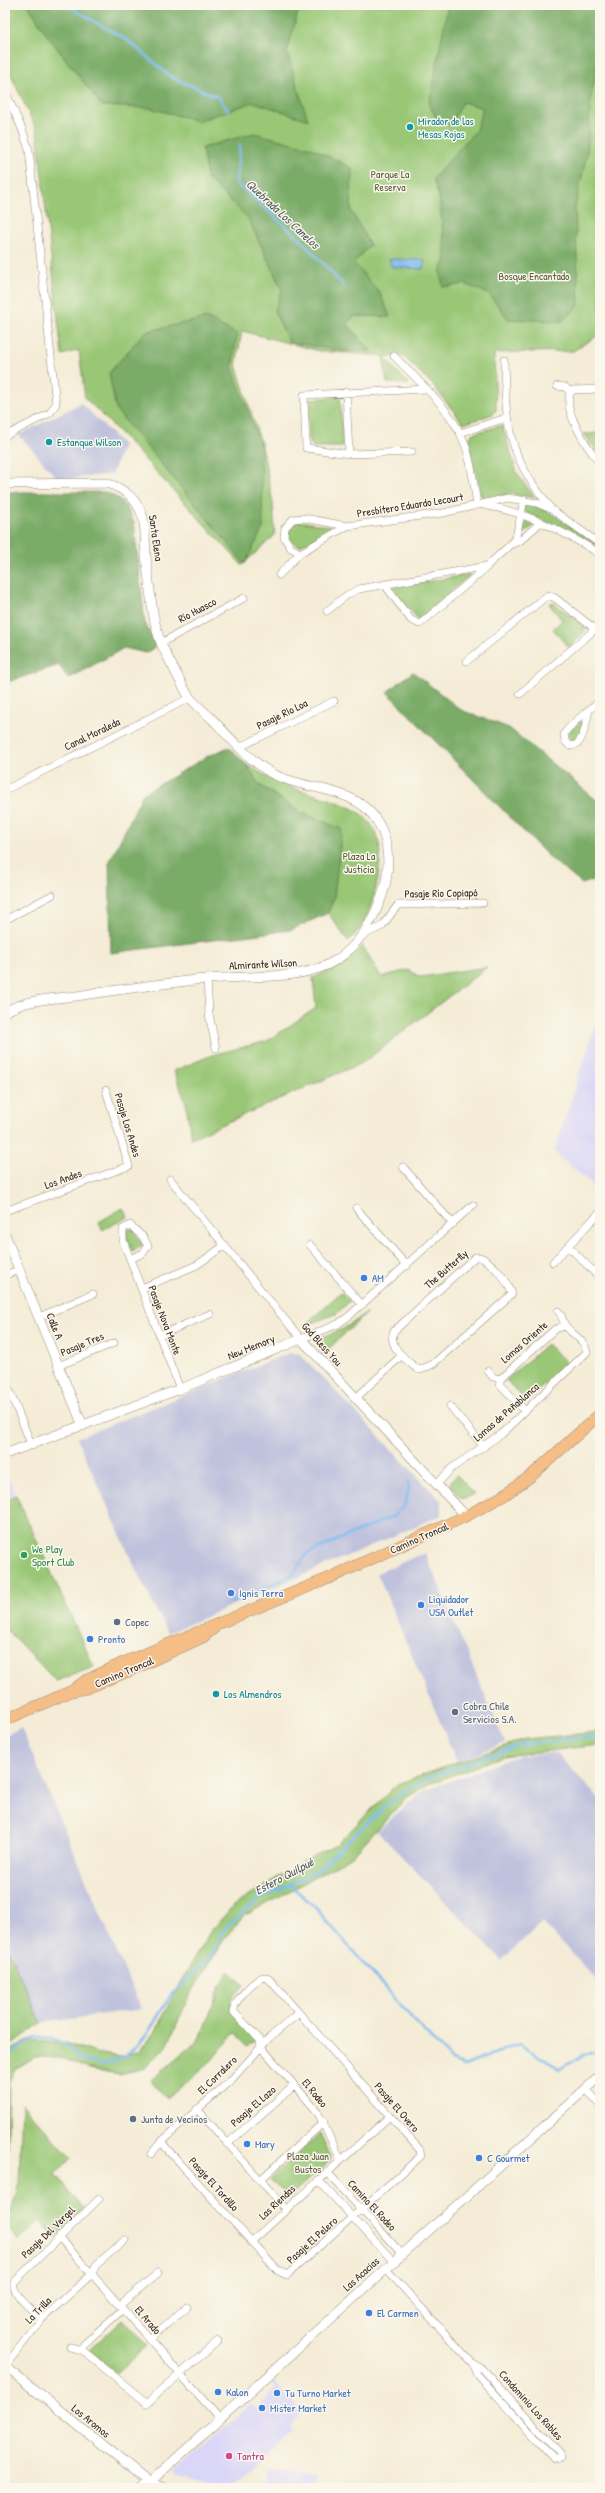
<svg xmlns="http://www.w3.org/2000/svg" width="605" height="2493" font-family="'Patrick Hand',sans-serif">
<rect width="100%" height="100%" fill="#fbf7ec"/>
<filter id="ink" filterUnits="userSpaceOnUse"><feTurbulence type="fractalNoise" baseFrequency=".025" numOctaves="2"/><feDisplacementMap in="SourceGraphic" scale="8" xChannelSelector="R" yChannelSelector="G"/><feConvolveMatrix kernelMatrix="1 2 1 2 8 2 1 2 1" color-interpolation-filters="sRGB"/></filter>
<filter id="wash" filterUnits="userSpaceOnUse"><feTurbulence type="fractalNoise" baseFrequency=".012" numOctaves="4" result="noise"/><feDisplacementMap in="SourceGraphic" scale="16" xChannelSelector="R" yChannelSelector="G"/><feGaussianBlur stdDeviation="0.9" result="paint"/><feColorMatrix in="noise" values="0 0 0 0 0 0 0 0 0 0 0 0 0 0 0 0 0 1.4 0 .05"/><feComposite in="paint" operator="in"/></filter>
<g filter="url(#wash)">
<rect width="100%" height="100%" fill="#f4ecd6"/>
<path fill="#dad6f7" d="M600,1011V1191L554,1152Z
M5,1471L16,1495L5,1501Z
M274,2383L303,2413L290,2427L293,2429L228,2488L177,2478L174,2473L251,2404L256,2409L276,2389L272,2385Z
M267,2465L315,2474L311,2488H263Z"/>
<path fill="#c0c2dd" d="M81,403L123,445L112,474L59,480L19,435Z
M289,1353L300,1354L442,1502V1515L168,1633L137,1572L77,1438Z
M425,1553L505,1743L457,1762L377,1573Z
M21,1728L141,2009L41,2023L5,1943V1735Z
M555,1752L600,1799V1984L542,1922L502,1960L377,1831L423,1791L518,1756Z"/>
<path fill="#99c776" stroke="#6a784a" d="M5,5H600V334L573,351L494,353L496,410L493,414L466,423L462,422L433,385L403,356L384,357L409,384L387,383L383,356L319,351L242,331L236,365L262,446L273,503L275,535L242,565L125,438L85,398L79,350L62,355L37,131L5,62Z
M340,397L343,447H313L309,440L308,399Z
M502,425L517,473L535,498L510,494L488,498L481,496L468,441L472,434Z
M600,433V455L584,434Z
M528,504L548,511L600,547V551L569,532L526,513L523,510L524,505Z
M521,519L534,525L519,538Z
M298,521L335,527L300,546L292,542L288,536L289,527Z
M471,574L419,620L391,588Z
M553,602L584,627L585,631L569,648L553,629L562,620L549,604Z
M584,719L580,734L573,741L569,738V731Z
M247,765C258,771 270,779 282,784C338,805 394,803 377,883C372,905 365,928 348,941L328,913L334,897L341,829L302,813L258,784Z
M363,946L381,977L408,970L420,977L487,967L364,1062L191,1138L186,1103L174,1071L212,1055L267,1041L316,1008L313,978L339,966Z
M123,1208L128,1217L102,1230L99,1222Z
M128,1229H133L143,1246L132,1251L125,1231Z
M341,1292L350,1301L336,1314L304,1326Z
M367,1313L324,1353L316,1343L322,1337L343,1329Z
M547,1344L567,1363L526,1401L506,1380Z
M457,1475L474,1494L462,1499L451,1487V1481Z
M16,1495L94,1667L56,1681L8,1631L5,1632V1501Z
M600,1732V1745L503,1756L429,1784L406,1798L351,1857L244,1916L223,1940L189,1997L167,2046L145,2068L119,2074L89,2069L61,2058L35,2057L15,2069L9,2082L7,2195L5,2203V2054L27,2040L66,2043L95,2053L122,2057L139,2051L155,2033L177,1988L210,1932L233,1906L302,1862L336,1845L397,1784L525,1739Z
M5,1943L41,2023L5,2050Z
M230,1971L244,1985L231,2000V2012L255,2040L248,2047L234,2033L212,2060L167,2099L151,2080L200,2039L220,1986Z
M22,2104L71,2158L55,2175L84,2209L55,2237L40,2221L19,2241L7,2228L19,2183Z
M320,2133L331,2159L288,2198L270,2179Z
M123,2319L147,2346L116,2373L89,2350Z"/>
<path fill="#7aac67" stroke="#5a6b42" d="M28,5H300L287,52L308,120L254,102L198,121L150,108L102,106L46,34Z
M448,5H600V49L591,97L587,154L575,207L579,306L562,321L508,319L489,294L465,284L443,287L440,271L446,260L439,197L433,179L476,130L483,108L463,102L450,125L436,117L429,105Z
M254,133L312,148L352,168L351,210L370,245L354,263L380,293L390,317L355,316L347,323L371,351H342L289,342L274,311L282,290L248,218L207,178L202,148Z
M206,318L237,334L232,367L261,447L263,528L245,564L116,410L109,373L145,332Z
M5,492H107L119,499L127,508L134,523L145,623L156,646L146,653L124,648L68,679L59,665L5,683Z
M413,672L461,710L509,728L600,803V878L582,884L549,857L387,692Z
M229,747L247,765L258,784L302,813L342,829L334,897L328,913L291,930L111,953L109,863L143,794L208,756Z"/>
<path fill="#7bbbef" stroke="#5b7286" d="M389,259L425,260L423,269L392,267Z"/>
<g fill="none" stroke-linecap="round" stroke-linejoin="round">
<path stroke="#7bbbef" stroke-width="2.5" d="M66,5L127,40L171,77L218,97L228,110
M240,146L236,183L299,238L343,285
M231,1603L292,1575L308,1553L394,1516L405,1504L409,1489L408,1481
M289,1884L313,1905L398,2003L452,2061L464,2066L519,2044L560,2069L584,2054L600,2052
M5,2058L35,2037L52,2038L67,2045L79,2059L103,2065L125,2057L146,2036L171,1995L211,1957L224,1929L259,1899L316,1872L383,1808L406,1790L435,1775L519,1745L588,1737L600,1739"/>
</g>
</g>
<g filter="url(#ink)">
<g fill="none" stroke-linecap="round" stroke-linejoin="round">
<defs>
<path id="minor" d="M5,91L22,129L29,150L56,404L50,413L5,436
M394,356C421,384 453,410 466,447C472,465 474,486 477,505
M504,360C505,398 505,437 525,471C532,485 543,497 551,509
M557,386L565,387L570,392
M600,389L573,390C557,405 590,451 600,463
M346,392L349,454
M460,433L506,418
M412,452L349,454L306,448L304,395L427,389
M483,505C526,512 563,531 600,554
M512,544L521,540L541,522
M300,553L291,548L284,537L285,528L293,519L304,518L347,526L443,513L508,498L537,503L551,509L600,544
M279,575L300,553L347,526
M384,584L411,620L420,624L487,567
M327,611L347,595L359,589L487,566L511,544L516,537L524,500
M161,643L244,598
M467,661L548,595L555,598L595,629
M520,694L600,625
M589,710C586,721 584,747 570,746L565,741L564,734C573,721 588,711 600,701
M240,747L334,701
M5,790L190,698
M5,920L52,895
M364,935L382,926L398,905L483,903
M207,979L209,1014L216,1048
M403,1167L453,1224
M170,1179L301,1339L338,1324L349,1316L473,1205
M356,1208L407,1266
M5,1211L129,1166L106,1090
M310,1245L362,1305
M568,1246L600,1278
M475,1257H480C493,1263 508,1281 512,1294L433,1364L420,1370L416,1368C406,1360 387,1346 394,1331Z
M130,1259L143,1253L148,1246L143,1237L130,1225L123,1229V1241L130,1259L180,1389
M553,1262L599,1213
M5,1275L19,1270
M142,1288L197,1265L225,1245
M39,1317L93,1294
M160,1335L210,1314
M58,1366L114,1343
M488,1371L493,1377L500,1379V1384L525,1411
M500,1379L555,1329L565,1326
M5,1380L32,1446
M356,1398L402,1355
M450,1406L484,1447
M437,1484L452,1468L501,1434L587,1352C584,1339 572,1335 565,1325C562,1320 563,1316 558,1311
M586,2089L600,2104
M197,2109L286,2209
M161,2142L278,2271L287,2275L421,2156L420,2150L269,1979L264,1977C255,1979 232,2002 234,2012L260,2040L261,2047L317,2111L341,2160
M227,2144L295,2085
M151,2154L161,2142L232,2079L269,2038L299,2013
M327,2172L402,2254
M260,2180L324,2122
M318,2180L393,2261
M59,2237L220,2419
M251,2242L390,2116
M385,2268L473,2364L477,2374L554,2458L560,2457V2453L482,2368L473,2364
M120,2305L158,2273
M123,2309L84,2344L82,2350L147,2403L218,2341
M42,2319C34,2311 11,2295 14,2282L99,2199
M149,2339L187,2307
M70,2347L82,2350
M5,2366L42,2319L92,2274L96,2265L125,2240"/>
<path id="tertiary" d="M5,484L106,483C124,488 138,500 143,518C146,530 145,544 146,557C150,585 151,617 161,643C165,653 171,663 176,673C181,682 185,692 191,699C197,706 205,712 212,719C230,738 250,761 273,774C306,791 356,786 377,821C391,842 390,873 382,896C347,991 288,972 206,979C162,983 119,990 76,996C52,999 26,999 5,1012
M5,1235L83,1426
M5,1454L180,1389L301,1339L466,1516
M5,2366L149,2483L166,2488
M138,2488L149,2483L600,2076"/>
<path id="primary" d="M72,1691L85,1681L125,1662L327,1579L466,1516L503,1496L531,1476L600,1414
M5,1720L72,1691L87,1688L129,1671L203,1637L214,1628"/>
</defs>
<use href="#minor" stroke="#988b7a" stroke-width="8"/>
<use href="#tertiary" stroke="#988b7a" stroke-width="10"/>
<use href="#primary" stroke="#988b7a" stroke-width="12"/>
<use href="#minor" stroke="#fff" stroke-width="7"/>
<use href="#tertiary" stroke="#fff" stroke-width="9"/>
<use href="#primary" stroke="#f6be87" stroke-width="11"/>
</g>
</g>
<g fill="#0f9aa8" stroke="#fbf7ec" stroke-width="1.5">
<circle cx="410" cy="127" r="4"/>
<circle cx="49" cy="442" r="4"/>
<circle cx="216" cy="1694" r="4"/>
</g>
<g fill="#3f7fe0" stroke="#fbf7ec" stroke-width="1.5">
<circle cx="364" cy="1278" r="4"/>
<circle cx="231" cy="1593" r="4"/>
<circle cx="421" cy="1605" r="4"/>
<circle cx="90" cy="1639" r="4"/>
<circle cx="247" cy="2144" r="4"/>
<circle cx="479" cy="2158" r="4"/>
<circle cx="369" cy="2313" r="4"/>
<circle cx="218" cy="2392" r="4"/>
<circle cx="277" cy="2393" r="4"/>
<circle cx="262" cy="2408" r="4"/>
</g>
<circle fill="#2e9e5b" stroke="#fbf7ec" stroke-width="1.5" cx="24" cy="1555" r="4"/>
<g fill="#5c6f8a" stroke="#fbf7ec" stroke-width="1.5">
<circle cx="117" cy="1622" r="4"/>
<circle cx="455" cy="1712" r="4"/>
<circle cx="133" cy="2119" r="4"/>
</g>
<circle fill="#d1479c" stroke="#fbf7ec" stroke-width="1.5" cx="229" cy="2456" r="4"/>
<g text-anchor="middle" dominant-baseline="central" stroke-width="3" stroke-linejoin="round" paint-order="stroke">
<g font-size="11" fill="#0d838f" stroke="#fbf7ec" text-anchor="start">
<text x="418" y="121">Mirador de las<tspan x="418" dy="13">Mesas Rojas</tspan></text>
<text x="57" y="442">Estanque Wilson</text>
<text x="224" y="1694">Los Almendros</text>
</g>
<g font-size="11" fill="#575938" stroke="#fbf7ec">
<text x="390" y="174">Parque La<tspan x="390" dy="13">Reserva</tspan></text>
<text x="534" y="276">Bosque Encantado</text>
<text x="359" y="856">Plaza La<tspan x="359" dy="13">Justicia</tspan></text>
<text x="308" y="2156">Plaza Juan<tspan x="308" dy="13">Bustos</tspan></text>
</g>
<g font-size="11" fill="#3b2a1e" stroke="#fbf7ec">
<text transform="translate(410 505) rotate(-9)">Presbítero Eduardo Lecourt</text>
<text transform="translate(156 538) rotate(82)">Santa Elena</text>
<text transform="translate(197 610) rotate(-28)">Río Huasco</text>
<text transform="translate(282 714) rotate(-26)">Pasaje Río Loa</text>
<text transform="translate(92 734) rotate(-26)">Canal Moraleda</text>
<text transform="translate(441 893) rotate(-1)">Pasaje Río Copiapó</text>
<text transform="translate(263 964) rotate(-3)">Almirante Wilson</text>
<text transform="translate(128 1125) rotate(73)">Pasaje Los Andes</text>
<text transform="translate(63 1179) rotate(-20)">Los Andes</text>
<text transform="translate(446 1269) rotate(-41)">The Butterfly</text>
<text transform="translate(165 1320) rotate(69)">Pasaje Nova Monte</text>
<text transform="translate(55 1326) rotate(68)">Calle A</text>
<text transform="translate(524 1342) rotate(-41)">Lomas Oriente</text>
<text transform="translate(82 1344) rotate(-23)">Pasaje Tres</text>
<text transform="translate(322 1344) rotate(48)">God Bless You</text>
<text transform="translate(251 1347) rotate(-22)">New Memory</text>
<text transform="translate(506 1412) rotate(-41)">Lomas de Peñablanca</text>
<text transform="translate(419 1538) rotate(-24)">Camino Troncal</text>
<text transform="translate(124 1672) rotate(-23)">Camino Troncal</text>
<text transform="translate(217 2075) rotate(-44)">El Corralero</text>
<text transform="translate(315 2093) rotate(51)">El Rodeo</text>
<text transform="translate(253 2106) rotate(-41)">Pasaje El Lazo</text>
<text transform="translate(397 2107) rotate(49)">Pasaje El Overo</text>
<text transform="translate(214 2184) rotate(48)">Pasaje El Tordillo</text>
<text transform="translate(277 2202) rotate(-43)">Las Riendas</text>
<text transform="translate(372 2205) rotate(47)">Camino El Rodeo</text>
<text transform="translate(48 2232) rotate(-44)">Pasaje Del Vergel</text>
<text transform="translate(312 2240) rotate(-42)">Pasaje El Pelero</text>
<text transform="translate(361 2274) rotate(-42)">Las Acacias</text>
<text transform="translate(38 2310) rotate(-46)">La Trilla</text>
<text transform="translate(148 2320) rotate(49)">El Arado</text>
<text transform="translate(531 2405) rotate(48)">Condominio Los Robles</text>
<text transform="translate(91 2421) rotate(39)">Los Aromos</text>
</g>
<g font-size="11" fill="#366cbe" stroke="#fbf7ec" text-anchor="start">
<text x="372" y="1278">AM</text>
<text x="239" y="1593">Ignis Terra</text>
<text x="429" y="1599">Liquidador<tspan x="429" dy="13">USA Outlet</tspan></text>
<text x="98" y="1639">Pronto</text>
<text x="255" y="2144">Mary</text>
<text x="487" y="2158">C Gourmet</text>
<text x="377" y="2313">El Carmen</text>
<text x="226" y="2392">Kalon</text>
<text x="285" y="2393">Tu Turno Market</text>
<text x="270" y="2408">Mister Market</text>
</g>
<g font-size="11" fill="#27864d" stroke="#fbf7ec" text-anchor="start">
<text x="32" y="1549">We Play<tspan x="32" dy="13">Sport Club</tspan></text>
</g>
<g font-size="11" fill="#4e5e75" stroke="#fbf7ec" text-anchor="start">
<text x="125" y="1622">Copec</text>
<text x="463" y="1706">Cobra Chile<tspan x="463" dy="13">Servicios S.A.</tspan></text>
<text x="141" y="2119">Junta de Vecinos</text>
</g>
<g font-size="11" fill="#b23c85" stroke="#fbf7ec" text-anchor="start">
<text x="237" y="2456">Tantra</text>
</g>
<g font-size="12" font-style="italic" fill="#4e565d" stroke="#fbf7ec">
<text transform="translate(283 214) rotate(43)">Quebrada Los Canelos</text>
<text transform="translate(284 1876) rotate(-28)">Estero Quilpué</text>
</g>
</g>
<rect width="605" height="2493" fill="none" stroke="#fbf7ec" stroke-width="20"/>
</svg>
